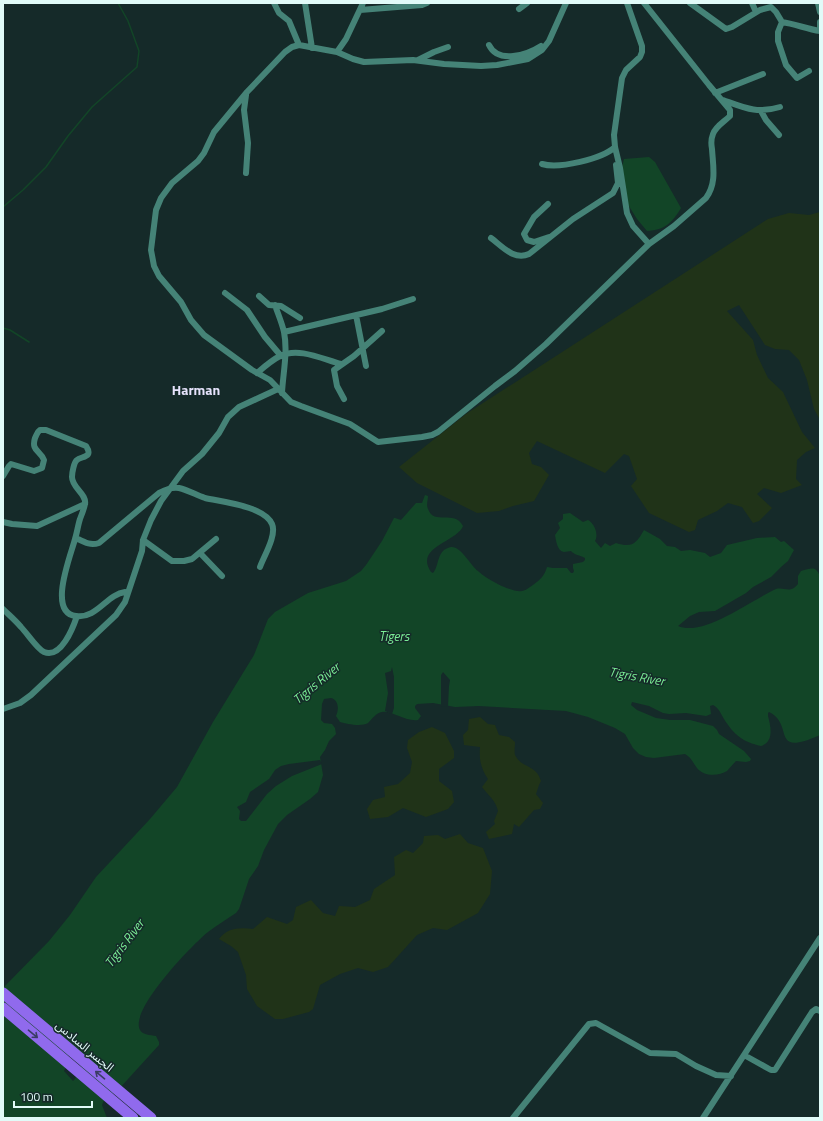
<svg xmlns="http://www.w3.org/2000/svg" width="823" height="1121" font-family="'Titillium Web','Noto Sans Arabic',sans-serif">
<rect width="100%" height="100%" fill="#152a29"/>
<path fill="#203318" d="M820,212V420L814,409L807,380L799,360L789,350L775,349L765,345L739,305L727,311L753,340L757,355L768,378L783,392L802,432L815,448L806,452L797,460L796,479L802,485L781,493L764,488L757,494L772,508L759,521L753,523L742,507L728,503L717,511L698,520L695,530L689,532L649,513L631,486L637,479L629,456L624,454L605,473L537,441L529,453L532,464L541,467L549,475L534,501L513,506L499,511L477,513L417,483L399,467L466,414L768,219L789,213L809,215Z
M480,717L488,724L495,725L499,735L509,737L515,742C515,746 514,752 515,755C522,769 536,764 541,781L539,785L536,794L543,803L540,809L534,810L519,827L514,824L512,834L489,839L486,832L495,824L494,821L498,811C496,801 488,795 482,787L488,779C481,769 479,760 480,747L464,745L463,735L468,730L469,719Z
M432,727L445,733L454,751V758L439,769V781L452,791L454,802L448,809L426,817L403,808L388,817L370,819L367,809L373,800L385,797L384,787L398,784L410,773L412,762L407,748L408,740L419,732Z
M460,834L468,843L483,848L492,871L490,894L478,913L447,930L433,928L417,935L388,967L373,972L358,968L340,974L320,985L313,1009L309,1012L283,1019H275L257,1006L247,989L246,975L238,952L231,946L219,939C227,928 239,927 253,929L267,917L287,924L293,920L296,907L311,900L323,913L335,916L339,906L355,907L370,900L374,889L395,875L394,857L406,850L413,853L423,843L424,836L438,835L445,839Z"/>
<path fill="#124527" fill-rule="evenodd" d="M649,157L655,162L681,208C672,223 665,230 647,231L637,219L627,203L622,167L624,159Z
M425,495L428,496C428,500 426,505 428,509C434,526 454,509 463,526C457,542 414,547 431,572L433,573C440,565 436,550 451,547C461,546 471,566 478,571C485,578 511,593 522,591C525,591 530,587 533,585C540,580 545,575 547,567L553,568H567L571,573H573L574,571L573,568V564L583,562L585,560V558C580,555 574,555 571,551C569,551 566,552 564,552C557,551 556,540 555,535L560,528L558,523L563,519V514L570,513L583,522L588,520C594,523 599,534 595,541L601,548L605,543L610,546L616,543C632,548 636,544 644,530L660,539L667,546L675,547L681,551L690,550L705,553L710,557L721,553L727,545L757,538L775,537L781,542L784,541L794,550L788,561L781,567L771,577L753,587L746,593L715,611L699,612L690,616L678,626C704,637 751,600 776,589C785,587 790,594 798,584V576L801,571C811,569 815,565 820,576V735C769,758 795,724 769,712L768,713V716C771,727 774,742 761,746C743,742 734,735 724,719C721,714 719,708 713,705L710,706L711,714L706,716L686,713L669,714L663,713L649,706L632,702L631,705L637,710L656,718L670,720H690L713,726L717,730L719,734L744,751L751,759L750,761L746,762L736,761C733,764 730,768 727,771C719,776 704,777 697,768C693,763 691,757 685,754L654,758L646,757L639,754L633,748L625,734L615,728L588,717L566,711L479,706L455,707L433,703L417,704L415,706V708L421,716L418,720C406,722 391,710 382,712C376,713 372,719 368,723C361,727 347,724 340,722L336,716C339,710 339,700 331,698L324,699L322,704L321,720L324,723L332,724L335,728L336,734L329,741L325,750L320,757L323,775L318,792L310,799L287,815L278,824L264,850L258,866L249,879L239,909L236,913C227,919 217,925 208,932C193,944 129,1010 140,1030C143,1035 150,1035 156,1036L159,1042V1045L118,1090L104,1100L102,1105L107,1118H3V988L49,941L70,915L96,877L150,819L177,787L213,722L254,655L268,619L275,612L308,593L346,581L361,571L366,565L382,541L394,518H395L401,520L416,503H422ZM74,1050L82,1052L86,1059C84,1064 81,1066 79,1070C76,1074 77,1078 73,1081L64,1071L68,1063V1055Z"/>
<path fill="#152a29" d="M392,667L394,677V708L392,714L385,711L388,693L385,673L391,671Z
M443,672L450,680L449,686L448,707L441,706V675Z
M320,760L322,764L292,776L276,786L267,794L246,821H241L239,819L240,811L237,807L246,802L250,792L269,779L275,770L281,766L289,764Z"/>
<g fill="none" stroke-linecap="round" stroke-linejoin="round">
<path stroke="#124527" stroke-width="1.5" d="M3,207L23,190L46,167L68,136L92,107L137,67L139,51L128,21L118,3
M3,328L10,330L29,342"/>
<path stroke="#458377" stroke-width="6" d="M274,3L279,13L289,21L299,45
M305,3L312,48
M566,3L549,41L542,50L528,59L497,65L481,66L444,64L413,60L364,62L353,59L337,52L299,45L292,47L285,52L247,92L214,132L204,153L198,161L172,183L161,198L156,210L151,250L154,266L159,276L181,302L191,320L204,335L252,370L270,380L291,402L301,406L350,424L378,442L422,437L432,435L438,432L495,386L515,371L546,344L649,244L674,226L706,198C717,183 713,166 712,149C711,144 711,139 713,134C716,126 724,122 730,116V110L709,85L644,3
M627,3L642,46V52L640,57L626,70L622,78L614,135L615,147L620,168L627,213L633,226L649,244
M690,3L726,29L732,27L760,10L771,7L776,12L782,22C795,24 807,29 820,31
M752,3L756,12
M818,3L820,12
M519,9L527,3
M360,10L422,5L427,3
M782,22L778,32V41L786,65L797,78L809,71
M820,31V22
M489,45C498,64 527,55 541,46
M337,52L346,39L363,3
M418,60L434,52L448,47
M715,93L763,74
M246,95L244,110L248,143L246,173
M723,100C745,108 757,114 780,107
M761,111L766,120L779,135
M542,164C559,169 602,159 615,147
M548,204L534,217L524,234L527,240L534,242L549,237
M491,238C502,246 514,261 529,254L573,219L613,193L618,183L616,165
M225,293L247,310L265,337L281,356
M259,296L269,305L281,306L300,318
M275,305C278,314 282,323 284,332C288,352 283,373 282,393
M356,315L366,366
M284,332L382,309L413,299
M257,373C264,367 272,360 280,356C299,347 322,359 341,364
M344,399L337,386L334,370L354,356L382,331
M3,476L9,466L11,464L34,471L42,468L44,460C40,450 31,451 35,438C37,434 37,432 40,430H46L86,446C94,458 81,456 77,460C74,462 72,473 72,477C72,488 87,494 85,504C84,509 82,514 80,519C78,525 77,533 75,539C71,555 47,613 76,616C97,619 107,594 125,592L127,595
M3,522L12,524L37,526L85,504
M76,538C84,542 90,546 99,543L159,493C165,490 171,487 179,488C188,490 196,495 205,498C222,502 264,506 272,524C277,535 264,556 260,567
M143,540L172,561H184L192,559L216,539
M200,553L222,576
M3,609C9,615 15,620 21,627C27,633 37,649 44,652C61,659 73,628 77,616
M3,709L20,703L31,695L116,615L125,602L142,551L143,540L151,520L161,501L183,471L202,454L219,433L228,417L239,407L278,389
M744,1055L771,1070H775L812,1012L816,1009L820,1011
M513,1118L589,1024L596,1023L650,1053L676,1054L696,1066L716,1075L731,1076
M703,1118L820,938"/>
<path stroke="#906aed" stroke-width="11" d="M3,993L151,1118
M3,1008L133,1118"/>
</g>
<defs><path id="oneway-shaft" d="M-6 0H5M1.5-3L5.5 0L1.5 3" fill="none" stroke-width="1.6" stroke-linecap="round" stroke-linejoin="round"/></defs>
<g stroke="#3a3d64">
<use href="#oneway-shaft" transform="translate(33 1034) rotate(40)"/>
<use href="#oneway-shaft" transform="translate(100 1075) rotate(-140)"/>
</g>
<g text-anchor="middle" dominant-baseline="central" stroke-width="3" stroke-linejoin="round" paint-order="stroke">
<g font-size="12" fill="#e1fbf8" stroke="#152a29">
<text transform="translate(85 1046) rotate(40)">الجسر السادس</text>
</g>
<g font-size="13" font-style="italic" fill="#7bef96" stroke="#152a29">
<text x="394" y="636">Tigers</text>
<text transform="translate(637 676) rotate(10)">Tigris River</text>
<text transform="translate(316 683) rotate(-40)">Tigris River</text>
<text transform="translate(124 943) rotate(-53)">Tigris River</text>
</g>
<g font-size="14" font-weight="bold" fill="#e6e3fc" stroke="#152a29">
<text x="196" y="389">Harman</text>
</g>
</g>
<rect width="823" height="1121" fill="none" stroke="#e1fbf8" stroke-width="8"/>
<path d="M14 1101v6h78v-6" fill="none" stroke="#e1fbf8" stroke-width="2"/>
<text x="20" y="1101" font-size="12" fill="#e1fbf8" stroke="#152a29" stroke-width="3" paint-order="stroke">100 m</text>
</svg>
